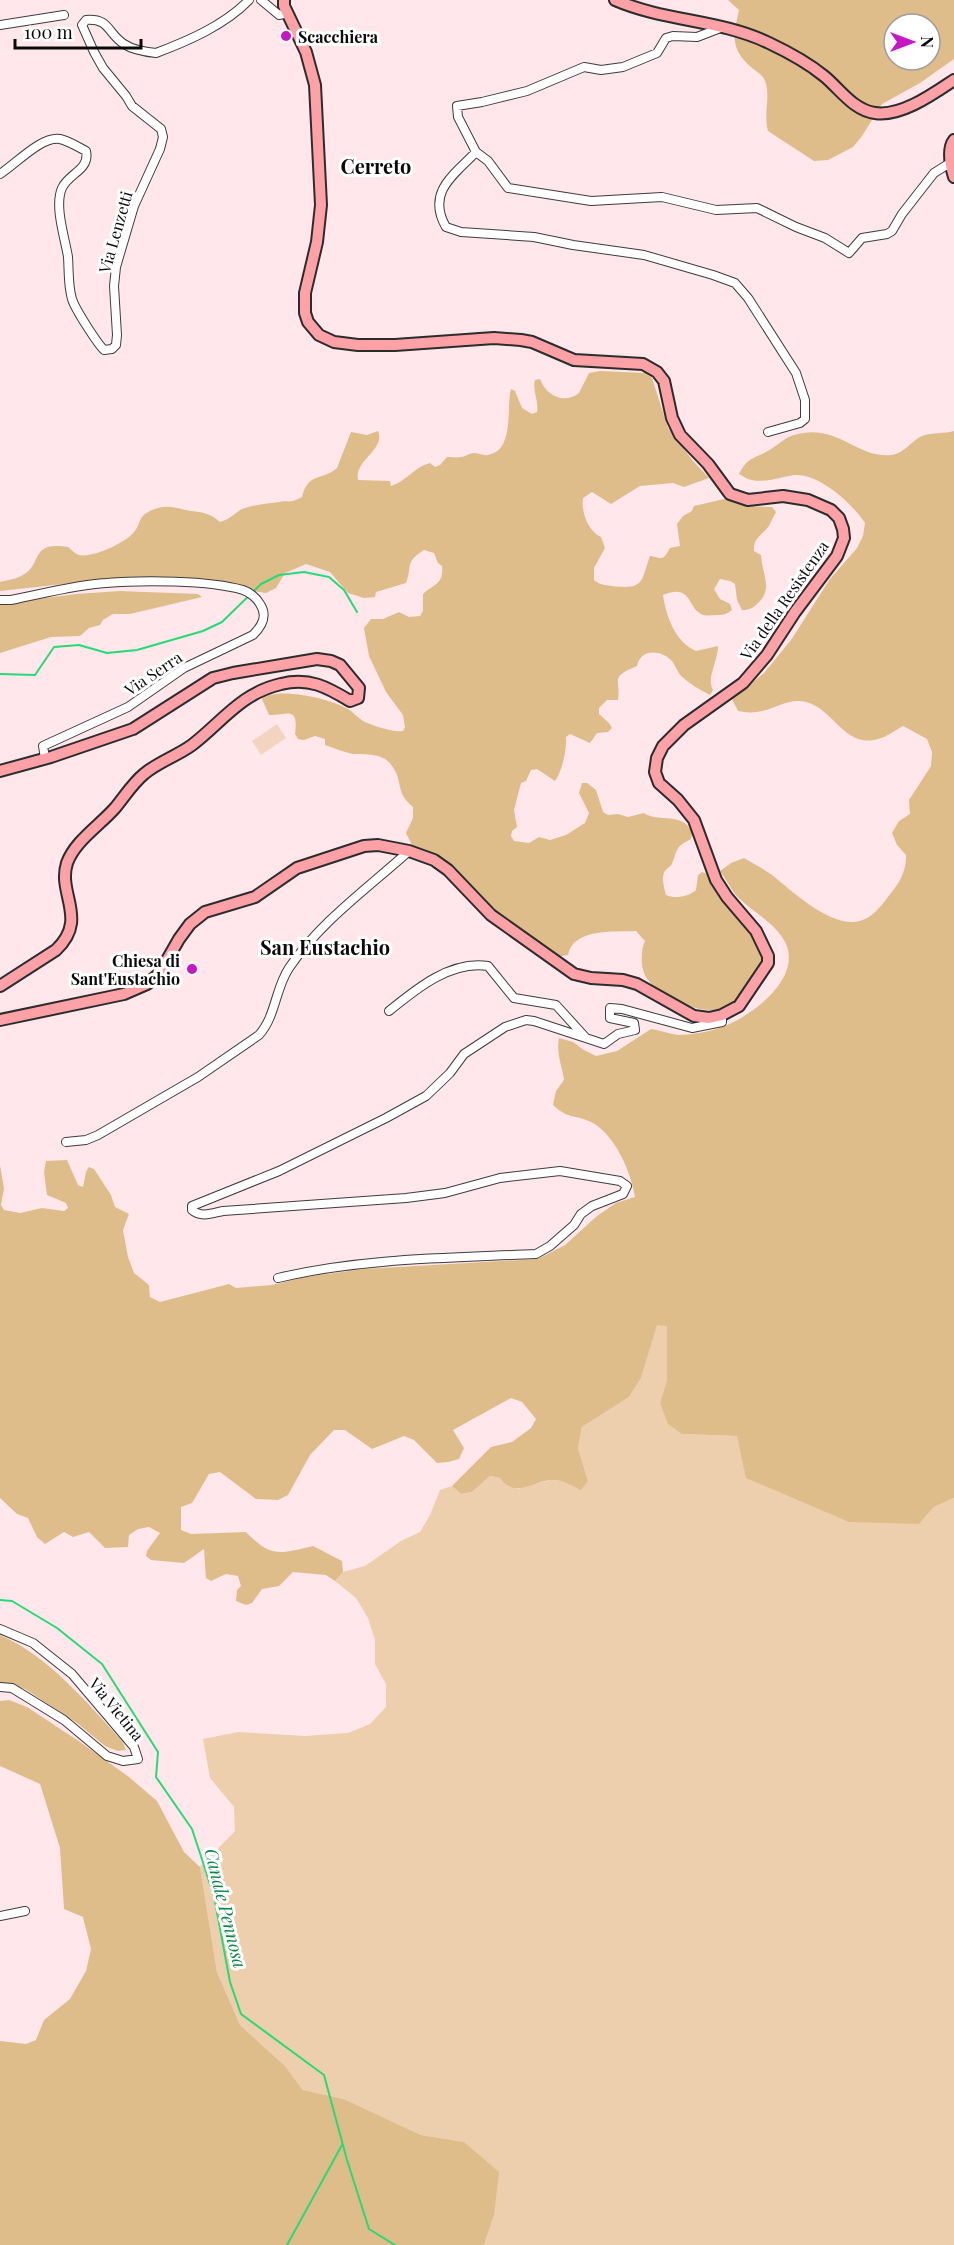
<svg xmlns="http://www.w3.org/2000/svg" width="954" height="2245" font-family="'Playfair Display',serif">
<rect width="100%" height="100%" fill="#ffe7eb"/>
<path fill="#edcfad" d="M656,1325H667V1380L660,1403L682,1434L737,1436L919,1524L934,1507L954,1498V2245H484L494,2215L464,2142L421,2135L344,2099L303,2090L285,2066L240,2025L217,1972L200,1867L235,1831L234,1807L210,1778L203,1739L238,1732L305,1736L348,1733L370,1724L386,1707V1684L375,1664V1640L368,1618L356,1598L335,1581L343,1572L365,1566L401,1541L420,1532L430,1515L440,1490L452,1486L461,1494L472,1492L490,1476L500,1478L518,1489L550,1480L588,1481L578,1448L582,1427L629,1397L641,1378Z"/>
<path fill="#dfbd8b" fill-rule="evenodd" d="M728,0H954V59L920,83L882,104L862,136L853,147L828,160L814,161L768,131C763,112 771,97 765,81C763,75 757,72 752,68C730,49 733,37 739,10ZM894,24H930V60H894Z
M600,371L645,373L652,378L668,428L693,461L709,478L684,487L673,483L640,486L611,504L592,492L583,498C581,512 588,531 601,537L605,548L594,568V580C600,585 605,585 612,586C645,590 641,581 650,556C663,558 662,562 670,548L680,546L677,524L683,516L692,511L694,506L724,499L745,506L772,507L776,512C774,516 771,521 769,526C762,535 753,538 754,551L761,555C762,574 773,588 759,602C753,608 750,610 742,610L737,600L735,584L730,581L720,579L714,589L720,599L730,604L732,610C727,614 724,615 718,615C713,615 707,616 703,615C686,608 693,583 663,595C666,616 675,642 696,651L718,646C718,662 706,678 713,690L710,695C700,690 690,684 681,676C677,671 675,664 671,660C660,649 640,649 637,666C609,678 621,678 618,700H607L599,708V714L609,723L612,728L608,732L597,733L590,743L570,734L566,737C567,749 562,772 555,781L537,769L531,770L526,781L521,783L514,810L517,827L512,831L511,836L514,841L529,843L539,837L550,840L566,835L585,823L589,813L579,793L582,783H587L596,790L603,812L608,815L618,814L628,817L644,813C658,823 684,811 692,833L691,839C675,847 678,849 672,864C670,867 667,868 665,871C661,877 664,888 666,895C675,899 688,897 696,890L698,875L702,872L707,874L722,899L744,923L763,957V962C753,976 744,999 729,1006C704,1016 684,1005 664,992C659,989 652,986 649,981C640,972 640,952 645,941L636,931C614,932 573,928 568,955L557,957L488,907L433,855L412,845L406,833L413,818V807C394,791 404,782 392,766C383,752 366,755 353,754C344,752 334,748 325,745V739L315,736L304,740L298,739L295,734C299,704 286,716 269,715L262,699C277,686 331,699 348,709C353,712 357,717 363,721C370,725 395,733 403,731L405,727L403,715L386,692L369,656L364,628L371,619H383L399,612L409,617L420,616L423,611V594C433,584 444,585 442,566L438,563L434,553L424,550C404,563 413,564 406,583L376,592L375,597L364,598L348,593L330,572L306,564L285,573L276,588L266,593L164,579H110L0,591V582C7,580 17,579 23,575C43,564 29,541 68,547C72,550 75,554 79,555C93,558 125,543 134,532C141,525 137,517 150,511C166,503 175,508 191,511C203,512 211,514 220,522C232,519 237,510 245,508C255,505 269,503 279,502C291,500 289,504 302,497C308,472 322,481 337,468L351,432L367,435L378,431C386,450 354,460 358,480L390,481L391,486C407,481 414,467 430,463L435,467L440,465L447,457C451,457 456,458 461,457C465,457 469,453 474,453C478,453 483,456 488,455C515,451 506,407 511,389L515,391L522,408L532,414L537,412C539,401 532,390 535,380L540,379C546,395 563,405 579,393L589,373Z
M954,431V1498L934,1507L919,1524L849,1522L746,1478L737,1436L682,1434L668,1424L660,1403L667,1380V1326L657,1325L641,1378L629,1397L582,1427L578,1448L588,1481L581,1490C572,1486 564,1480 554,1480C532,1480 517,1500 500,1478L490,1476L472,1492L461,1494L452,1486L491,1447L512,1442L531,1428L536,1419L522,1402L511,1398L453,1430L464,1448L459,1459L448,1462L437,1463L414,1440L404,1436L372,1449L345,1430H334L310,1455L288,1495L278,1500L256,1499L220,1472L209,1474L192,1503L181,1507V1530L191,1534L246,1532C271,1558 279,1554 313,1546L342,1561L343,1572L335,1581L326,1575L293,1572L279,1586L262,1589L252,1603L246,1605L236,1601L237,1590L241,1586L238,1576L226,1574L211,1581L206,1578L204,1549L184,1563L151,1560L146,1556L147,1551L160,1533L149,1527L138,1529L129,1535L128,1547L105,1548L89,1532L73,1537L64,1532L45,1544L37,1537L28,1518L17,1514L0,1498V1165L4,1189L1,1205L4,1210L20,1213L42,1208L64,1211L68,1208L66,1203L47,1195L44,1172L46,1161L67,1160L78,1185L83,1187L86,1172L89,1167L94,1169L111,1195L115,1207L129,1214L123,1230L128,1257L134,1273L149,1285L150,1297L160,1302L229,1284L236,1288L272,1285L305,1277L364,1269L538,1259L565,1245L597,1216L616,1203L635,1197C631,1172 615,1134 591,1122C574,1114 569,1120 553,1105L556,1091L564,1080C562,1065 556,1054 559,1038L573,1042L584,1050L596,1056L617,1051L651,1029C660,1030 669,1034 678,1035C690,1035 708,1032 719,1028C749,1019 804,978 785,942C774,921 750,911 735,894C730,887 725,878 720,871L731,863L744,858C754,864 764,869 772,875C793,892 824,921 851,922C866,923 877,911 885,901C897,885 906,876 906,855L897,845L892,833L899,821L910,814L909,800L931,766L932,752L927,739L903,726C895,730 887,737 878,739C845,749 834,709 806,702C792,698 779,706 766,710C756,713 747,713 738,711L732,699L764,673L791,640L830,579L857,548L863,536L865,523C852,503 819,473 794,475C781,477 765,483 752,480C748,480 743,476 739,474C748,456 755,459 771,449C779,444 786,437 794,435C836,422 856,458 891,455C904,454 911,441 922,436C932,432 944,434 954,431Z
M120,591L198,594L202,597L130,614H113L103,620L100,625L89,628L80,636L51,637L0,653V604L76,594Z
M0,1635C50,1657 87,1703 123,1742L126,1750L118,1751L105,1746L77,1723L25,1689L0,1683Z
M9,1700L27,1707L80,1742L129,1777L157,1801L184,1852L200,1867L217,1972L240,2025L285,2066L303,2090L344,2099L421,2135L464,2142L499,2172L494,2215L484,2245H0V2041L26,2044L36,2040L44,2020L70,1999L86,1971L91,1949L83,1917L64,1909L60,1848L40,1784L0,1766V1701Z"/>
<path fill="#f3d4c0" d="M277,724L286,738L261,755L252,741Z"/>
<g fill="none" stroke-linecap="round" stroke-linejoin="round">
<path stroke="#26da76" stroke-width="2" d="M0,674L35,675L54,647L79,645L107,653L137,650L203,631L222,622L261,584L279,575L304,572L329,577L344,590L357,612
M0,1600L12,1601L57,1628L102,1664L158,1752L156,1777L192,1829L214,1896L230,1982L241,2014L324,2075L347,2160L369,2229L395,2245
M287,2245L342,2145"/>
<defs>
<path id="street" d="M261,0L279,15L288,13
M0,25L64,15
M723,27L697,37L673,36L666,38L657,53L623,67L601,70L584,67L527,91L482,102L457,106L458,117L476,152C454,175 426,192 446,227L461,232L534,237L573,245L644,255L713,275L735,283L748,298L796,373L805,400V419L800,423L768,432
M476,152L488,161L508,188L591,201L662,197L716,210L757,208L796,227L825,238L849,253L862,238L887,234L892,231L902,214L934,173L950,163
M0,174C16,164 41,136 60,139C69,141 78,147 86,151C90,170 69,173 62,188C54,206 65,238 68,257C69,271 68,286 72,299C75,309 97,343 104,350L112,349L116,345L117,335L114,286L116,267L134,206L160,149L163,137L161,129L132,106L126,96L103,68L94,52L82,25L86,20C110,18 107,33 124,44C133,50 146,52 156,53C188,41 225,25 249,0
M0,600H11C42,594 74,585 106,583C141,580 209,580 243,590C249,592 257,598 260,604C268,616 262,626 253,635L184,668L128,707L43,746L45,758
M389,1011C416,989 451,960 488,966L514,998L556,1005L586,1038
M66,1142L86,1140L98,1135L198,1077L259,1035C276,1016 275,989 289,968C320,922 368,888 409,851
M278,1278C362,1258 450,1258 536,1254L550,1246L574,1225L581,1214L592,1206L623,1194L627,1186L620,1181L560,1171L500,1178L445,1193L406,1198L223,1211C213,1213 201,1218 192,1210V1206L279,1171L386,1118L426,1096L450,1073L464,1054L505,1027L526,1020L534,1021L604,1044L618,1034L635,1030L634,1023L610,1018V1008L622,1009L692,1028L722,1022V1015
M0,1629L33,1643L72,1674L134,1747L138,1759L123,1761L107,1756L64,1720L12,1688L0,1687
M0,1916L25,1911"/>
<path id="secondary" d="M615,0C666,22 719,19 769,43C788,52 807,62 824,76C840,89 853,110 875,113C901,117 933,94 954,80
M954,140C947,149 951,167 954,177
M0,771L51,757L133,729L213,678L233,673L317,659L331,661L340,665L359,688L358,698L350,701C327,687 309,677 281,684C241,693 222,722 192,745C177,756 158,762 144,774C133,783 124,797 115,808C99,826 75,841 67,863C57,894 89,919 56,950L0,986
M0,1020L124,994L147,984L159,974L179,939L190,924L205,912L255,897L297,868L364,846L378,845L409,851L434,860L448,870L491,915L574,974L591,978L623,980L637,984L694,1016L709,1018L722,1015L739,1006L768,963V956L756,931L727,897L716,880L694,820L678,800L659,783L655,772L657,758L663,746L684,725L743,683L767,655L795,612L837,556L844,538L843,529L839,518L831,510L808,500L783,496L748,500L730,494L708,464L680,435L672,418L664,381L657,372L643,364L574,360L532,342L521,340L494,338L395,345H358L334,342L319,335L308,322L305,313V293L317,242L321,205L315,85L306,52L284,6V0"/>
</defs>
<use href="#street" stroke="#3d3d3d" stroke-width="10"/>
<use href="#secondary" stroke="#2c2c2c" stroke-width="14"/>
<use href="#street" stroke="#fff" stroke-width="8"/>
<use href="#secondary" stroke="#ffa2a8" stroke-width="10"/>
</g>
<g fill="#c616c6" stroke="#fff" stroke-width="2">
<circle cx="286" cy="36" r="6"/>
<circle cx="192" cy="969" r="6"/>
</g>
<g text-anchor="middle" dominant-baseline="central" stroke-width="6" stroke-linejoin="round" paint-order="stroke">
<g font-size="16" font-weight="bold" fill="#0a0a0a" stroke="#fff" text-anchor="start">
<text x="298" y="36">Scacchiera</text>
<text x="180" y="960" text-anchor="end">Chiesa di<tspan x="180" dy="18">Sant'Eustachio</tspan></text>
</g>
<g font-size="16" fill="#0a0a0a" stroke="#fff">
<text transform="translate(115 232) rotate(-74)">Via Lenzetti</text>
<text transform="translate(784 600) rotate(-55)">Via della Resistenza</text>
<text transform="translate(153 673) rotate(-34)">Via Serra</text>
<text transform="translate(117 1709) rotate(51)">Via Vietina</text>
</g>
<g font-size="18" font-style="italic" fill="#0b8847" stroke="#fff">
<text transform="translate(226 1908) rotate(76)">Canale Pennosa</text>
</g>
<g font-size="20" font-weight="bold" fill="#0a0a0a" stroke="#fff">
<text x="376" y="165">Cerreto</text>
<text x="325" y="946">San Eustachio</text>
</g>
</g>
<g transform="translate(912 42) rotate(90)"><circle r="28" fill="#ffffff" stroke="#9d9d9d" stroke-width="1.5"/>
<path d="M0-4.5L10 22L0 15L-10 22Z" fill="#c616c6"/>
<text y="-9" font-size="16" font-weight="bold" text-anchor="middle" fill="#0a0a0a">N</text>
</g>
<path d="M15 39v9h126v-9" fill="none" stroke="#0a0a0a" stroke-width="3"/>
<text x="24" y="39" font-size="18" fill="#0a0a0a" stroke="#ffffff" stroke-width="4.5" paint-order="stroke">100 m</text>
</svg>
